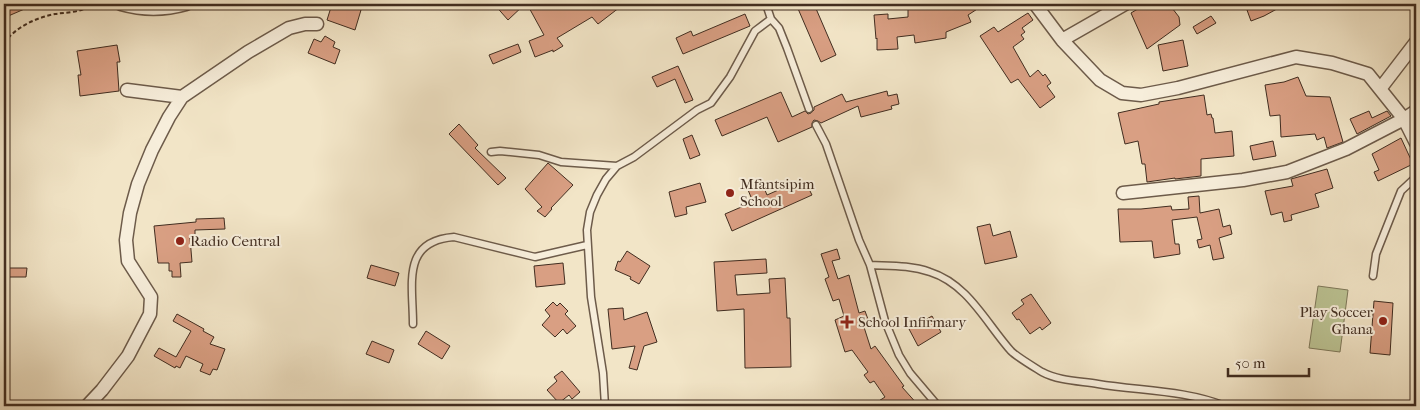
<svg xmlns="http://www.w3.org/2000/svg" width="1420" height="410" font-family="'IM FELL French Canon',serif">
<rect width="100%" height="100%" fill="#f2e5c7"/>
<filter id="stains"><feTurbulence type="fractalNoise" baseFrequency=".004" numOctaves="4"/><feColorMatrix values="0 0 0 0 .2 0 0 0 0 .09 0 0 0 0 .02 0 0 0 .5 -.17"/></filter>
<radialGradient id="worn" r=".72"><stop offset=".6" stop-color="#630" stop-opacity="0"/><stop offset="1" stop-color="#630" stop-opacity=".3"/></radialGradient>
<path fill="#bcc494" stroke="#7e785a" d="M1318,286L1348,290L1340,352L1309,348Z"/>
<path fill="#d99f83" stroke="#412d20" d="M10,4H36L6,17L4,6Z
M332,4H346L361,10L355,30L327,20Z
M494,4H525L508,20Z
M527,4H624L598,24L592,17L557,38L563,46L553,52V50L535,57L529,41L544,35Z
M796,4H814L836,55L821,62Z
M937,4H985L968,15L971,22L946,32V38L915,43L914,35L897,37L898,49L877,50V38L876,39L874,15L888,14V19L908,17V9Z
M1146,4H1169L1179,17L1180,25L1147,49L1131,13Z
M1263,4H1286L1264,16L1251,21L1247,10Z
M1028,13L1033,20L1022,28L1025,32L1021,35L1024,39L1013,47L1030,77L1038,70L1043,76L1045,74L1051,83L1047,86L1055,97L1040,108L1018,79L1011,83L980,36L994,27L998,32Z
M745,14L750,26L683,54L676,38L691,31L693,36Z
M1211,16L1216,23L1197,34L1193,27Z
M325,36L335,42L333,47L340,50L335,64L308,53L314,39L321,42Z
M1183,40L1188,66L1163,71L1158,45Z
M518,44L521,52L493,64L489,55Z
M117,45L120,62H117L119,91L80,96L78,75H81L77,51Z
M678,66L693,100L685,103L675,79L657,87L652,77Z
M1298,77L1306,96L1330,97L1343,142L1327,148L1324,137L1317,140L1315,134L1281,137L1280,115L1270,116L1265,85L1284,82Z
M887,91L888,96L897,94L899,104L891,106L892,109L861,117L858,106L821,123L818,121L814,120L812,123V127L778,142L767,117L722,136L715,120L781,92L792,117L805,111L808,114L811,113L814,110V107L842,94L846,102Z
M1204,95L1207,115L1211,114L1212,118H1213L1215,133L1232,131L1234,156L1201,159V176L1175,179V178L1147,182L1145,164H1142L1138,141L1125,144L1118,113L1159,104V102Z
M1369,111L1372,118L1387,111L1391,116L1357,134L1350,119Z
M459,124L478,145L475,148L506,178L498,185L449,134Z
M692,135L700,155L690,159L683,139Z
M1401,138L1413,164L1378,181L1374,172L1379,170L1372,154Z
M1273,141L1276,156L1253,160L1250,146Z
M548,163L573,185L551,208L552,209L545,217L537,211L542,207L525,189Z
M1327,169L1333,188L1315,194L1319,207L1291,215L1292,220L1284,222L1282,212L1271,215L1265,191L1293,186L1291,179Z
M760,178L767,195L799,181L802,189L808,187L812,195L732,231L725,214L753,202L746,185Z
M700,183L706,202L686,207L687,214L675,217L669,192Z
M1199,196L1200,213L1219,209L1223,227L1230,225L1232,234L1219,238L1224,258L1213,260L1210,245L1199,248L1197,240L1202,239L1197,217L1172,220L1175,244H1179L1180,254L1154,258L1152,241L1120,242L1118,209H1141L1171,206L1172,210L1189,209L1188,197Z
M224,218L225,229L195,230V238H190L192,262L180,263L181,277H172V271H169V263H158L154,226L196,222V219Z
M990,224L993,236L1010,231L1017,257L985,264L977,227Z
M837,249L840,259L832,261L838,279L849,275L859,313L865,311L869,322L863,324L871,349L875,346L904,386L902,387L919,406H871L885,397L874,381L870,383L864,375L868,372L852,350L845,352L835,320L844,316L839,299L833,301L825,279L829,277L821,254Z
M627,251L650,266L639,284L630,279L631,277L615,270L618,261L620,262Z
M766,259L767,273L735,275L737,295L770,293L769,279L785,278L787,318H790L791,367L745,368L744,309L717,311L714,262Z
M563,263L565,284L536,287L534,266Z
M371,265L399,273L395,286L367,278Z
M4,268H27L26,277H4Z
M1031,294L1051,323L1042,330L1040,327L1030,334L1019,319L1017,320L1012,313L1024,304L1021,300Z
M1374,301L1393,303L1390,355L1370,353Z
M553,302L557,306L560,303L568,311L565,314L576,326L567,334L563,329L555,337L542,325L550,316L545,310Z
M623,308L624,320L647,312L657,342L644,346L637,370L629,368L635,346L612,349L608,309Z
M177,314L204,329L203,331L214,337L210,344L225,349L217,370L213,369L210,375L200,371L203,364L186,356L180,368L176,366L175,368L154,356L159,348L176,357L191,331L173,321Z
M932,316L941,332L918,346L909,329Z
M426,331L450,346L442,359L418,344Z
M372,341L394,350L389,363L366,354Z
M562,371L580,392L572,399L569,395L559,403L547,390L557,381L554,377Z"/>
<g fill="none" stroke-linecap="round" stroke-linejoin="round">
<defs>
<path id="lane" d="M766,4L771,19L779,28L787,48L809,109
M816,125L826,144L859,240L870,265L885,321L899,355L910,373L938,406
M491,152L500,151L539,155L561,162L617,166
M870,265C890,266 910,265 930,272C968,284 986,323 1011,351C1017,357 1034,367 1042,372C1059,381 1080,381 1098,384C1141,391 1185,390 1225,406
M1373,276L1376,254L1401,191L1416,177
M413,324C413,284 401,241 454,237L535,257L587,245
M605,406L603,373L591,297L587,230L590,212L597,195L606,179L617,166L634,157L697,110L711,103L730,77L755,31L771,19"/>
<path id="street" d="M121,4C142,10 165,10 186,4
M1035,4L1062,40L1100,80L1122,93L1141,95L1178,88L1296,57L1332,63L1368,74L1404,119L1416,143
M1062,40L1125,4
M1380,89L1416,42
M127,90L182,97
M1123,193L1243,180L1287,172L1346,149L1404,119L1416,111
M87,406L102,390L128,356L150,314L151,297L128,261L126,240L130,213L138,184L152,150L169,117L182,97L248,52L289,28L305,24H317"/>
</defs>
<use href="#lane" stroke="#6d5b4a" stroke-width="9"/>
<use href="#street" stroke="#6d5b4a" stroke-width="15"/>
<path stroke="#412d20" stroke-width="2" stroke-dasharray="4 2.5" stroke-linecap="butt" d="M4,43C16,27 35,18 55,14C67,12 82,13 92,4
M4,238L10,249"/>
<use href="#lane" stroke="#f7eedb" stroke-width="6"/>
<use href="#street" stroke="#f7eedb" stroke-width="12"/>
</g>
<g fill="#8f2418" stroke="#f7eedb" stroke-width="2">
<circle cx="730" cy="193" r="5"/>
<circle cx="180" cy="241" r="5"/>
<circle cx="1383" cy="321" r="5"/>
<path d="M844.5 314.5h5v5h5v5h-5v5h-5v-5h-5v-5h5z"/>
</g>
<g text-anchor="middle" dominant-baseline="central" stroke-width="4" stroke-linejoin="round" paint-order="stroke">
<g font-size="15" fill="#412d20" stroke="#f7eedb" text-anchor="start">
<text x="740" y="184">Mfantsipim<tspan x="740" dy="17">School</tspan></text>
<text x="190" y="241">Radio Central</text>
<text x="1373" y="312" text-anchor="end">Play Soccer<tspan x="1373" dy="17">Ghana</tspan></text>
<text x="858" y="322">School Infirmary</text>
</g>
</g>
<rect width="1420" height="410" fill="none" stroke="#f2e5c7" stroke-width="20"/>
<rect x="5" y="5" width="1410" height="400" fill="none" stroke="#412d20" stroke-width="2.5"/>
<rect x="10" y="10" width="1400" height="390" fill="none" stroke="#412d20"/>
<path d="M1228 368v8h81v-8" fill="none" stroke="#412d20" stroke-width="2.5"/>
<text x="1235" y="368" font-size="15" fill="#412d20" stroke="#f7eedb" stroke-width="4" paint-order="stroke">50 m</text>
<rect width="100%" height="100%" filter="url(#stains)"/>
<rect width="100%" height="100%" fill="url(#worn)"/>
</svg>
